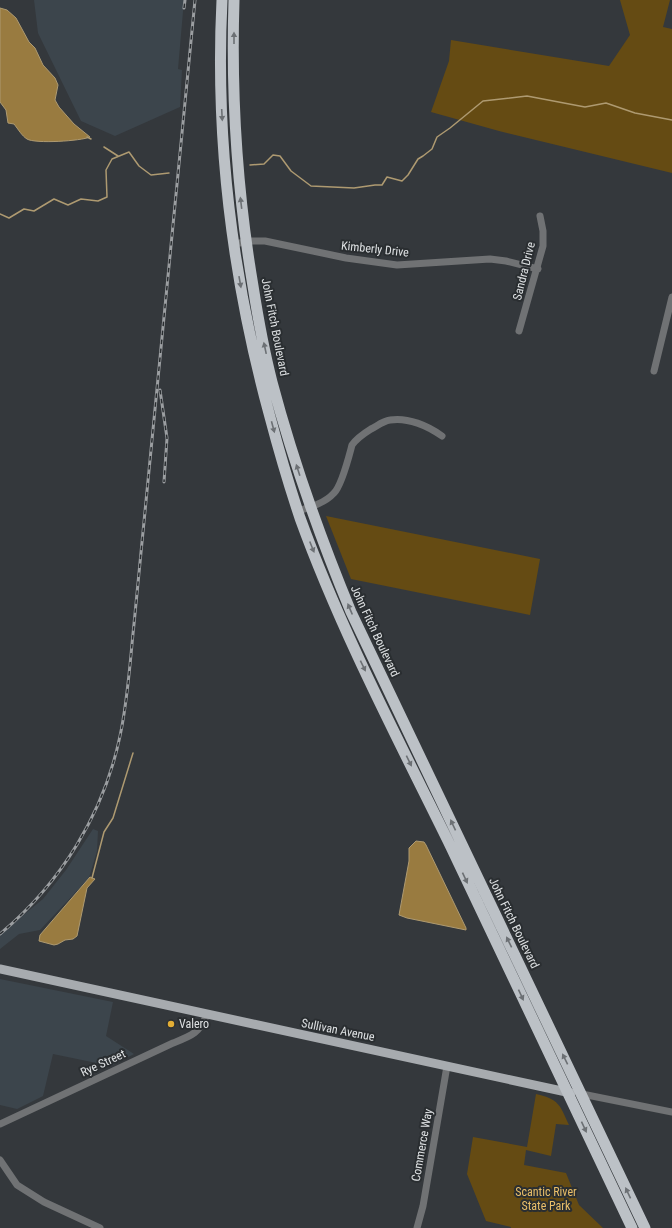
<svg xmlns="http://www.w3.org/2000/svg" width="672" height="1228" font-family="'Roboto Condensed',sans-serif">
<rect width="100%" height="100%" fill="#34383c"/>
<path fill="#3c454c" d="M34,0H184L178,69L182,70L180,107L115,136L81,121L38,33Z
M93,829L98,831L97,851L89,878L40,930L19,934L0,949V934L43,899L66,870Z
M0,979L113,1002L106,1036L134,1054L111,1066L53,1054L43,1096L17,1109L0,1105Z"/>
<path fill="#654b13" d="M620,0H670L663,27L672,29V173L499,131L431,112L449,61L451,40L609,66L630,35Z
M326,516L540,559L530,615L351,579Z
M536,1094C559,1099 560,1105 569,1125L556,1124L551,1156L526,1150L524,1165L566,1173L579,1205L603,1228H511V1227L486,1221L467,1174L473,1137L527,1147Z"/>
<path fill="#997b40" stroke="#ae9a71" d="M0,8L7,10L16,18L29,42L35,48L43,65L55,78L58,85L55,100L59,107L74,124L90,137C81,141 35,144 27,139C22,136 18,129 14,124L8,123L6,110L0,102Z
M416,841L424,842L426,845L466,928V930L407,918L399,915L409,861V848Z
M90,877L95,879L87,888L77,936L73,939L65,940L58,944L54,945L39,941L40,935Z"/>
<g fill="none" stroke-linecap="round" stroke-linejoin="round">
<path stroke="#ae9a71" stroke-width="1.5" d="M87,137L91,139
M104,147L118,156
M250,165L264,164L273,155L280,156L291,171L311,186L354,188L375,185H382L387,177L402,181L408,175L418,159L423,156L432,149L437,137L450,128L483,101L527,96L585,107L606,103L635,113L672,120
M0,214L9,218L24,209L34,211L54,199L68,205L81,199L98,201L107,197L106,170L112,159L129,152L139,166L151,175L169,173
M92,878L104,832L113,818L133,753"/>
<path stroke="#707274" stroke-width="7" d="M234,244L251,241H265L346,258L397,265L490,259L506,261L538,269
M519,331L543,246V231L540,216
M654,371L672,297
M298,511C311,507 325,503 334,493C342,485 349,456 352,445C357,438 363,434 371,429C377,426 383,421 390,420C408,417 428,426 442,436
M582,1094L672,1112
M0,1124L173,1043C191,1036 200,1033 207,1014
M0,1160L17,1185L44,1202L100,1228
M417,1228L423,1206L447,1066"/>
<path stroke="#a7abaf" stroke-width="9" d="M0,969L571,1093"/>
<path stroke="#bcc1c6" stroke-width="11" d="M222,0C215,140 233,282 270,417C279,451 289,485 300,518C341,631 398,739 451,847C512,974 572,1101 632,1228
M234,0C231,96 237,191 253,286C258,318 264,351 272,382C293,461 320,537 351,612L645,1228"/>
<defs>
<path id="rail" d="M184,8L185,0
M160,390L167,438L164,482
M0,934C61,883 104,813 120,736C128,699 130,661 134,624L195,0"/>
</defs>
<use href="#rail" stroke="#9b9ea1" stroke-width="3"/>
<use href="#rail" stroke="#2a2e31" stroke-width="1.5" stroke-dasharray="4.5" stroke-linecap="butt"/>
</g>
<defs><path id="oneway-solid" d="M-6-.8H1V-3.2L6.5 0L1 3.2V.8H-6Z"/></defs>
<g fill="#6c7074">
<use href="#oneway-solid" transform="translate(234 38) rotate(-90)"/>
<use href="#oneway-solid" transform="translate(222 115) rotate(87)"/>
<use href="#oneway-solid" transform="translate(241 203) rotate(-97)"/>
<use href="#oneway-solid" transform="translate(240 282) rotate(80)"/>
<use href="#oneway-solid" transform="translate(265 348) rotate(-102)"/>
<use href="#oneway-solid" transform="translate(273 427) rotate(75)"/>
<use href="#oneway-solid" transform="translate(298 470) rotate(-108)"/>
<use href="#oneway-solid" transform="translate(312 547) rotate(68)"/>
<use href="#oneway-solid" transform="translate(350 609) rotate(-113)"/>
<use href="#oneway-solid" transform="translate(363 666) rotate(64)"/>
<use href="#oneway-solid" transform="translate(409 761) rotate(64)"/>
<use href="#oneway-solid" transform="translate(453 825) rotate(-115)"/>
<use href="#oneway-solid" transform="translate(465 878) rotate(65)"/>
<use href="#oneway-solid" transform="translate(509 942) rotate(-116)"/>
<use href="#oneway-solid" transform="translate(521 995) rotate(65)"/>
<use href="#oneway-solid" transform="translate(565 1059) rotate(-116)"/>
<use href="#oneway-solid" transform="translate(584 1127) rotate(65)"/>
<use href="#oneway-solid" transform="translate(628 1193) rotate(-115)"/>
</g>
<circle fill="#e3ae35" stroke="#2a2e31" stroke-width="1.5" cx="171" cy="1024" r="4"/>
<g text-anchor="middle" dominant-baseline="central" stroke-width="4" stroke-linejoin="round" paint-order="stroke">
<g font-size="12" fill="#dee1e3" stroke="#2a2e31">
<text transform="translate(375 249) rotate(6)">Kimberly Drive</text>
<text transform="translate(524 271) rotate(-76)">Sandra Drive</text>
<text transform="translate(275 327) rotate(79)">John Fitch Boulevard</text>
<text transform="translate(375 631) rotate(65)">John Fitch Boulevard</text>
<text transform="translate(514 923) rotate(64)">John Fitch Boulevard</text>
<text transform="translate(338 1030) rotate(11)">Sullivan Avenue</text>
<text transform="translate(103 1063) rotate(-25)">Rye Street</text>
<text transform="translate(422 1145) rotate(-80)">Commerce Way</text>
</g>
<g font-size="12" fill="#dee1e3" stroke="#2a2e31" text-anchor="start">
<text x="179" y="1024">Valero</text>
</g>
<g font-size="12" fill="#eabf69" stroke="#2a2e31">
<text x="546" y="1192">Scantic River<tspan x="546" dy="14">State Park</tspan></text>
</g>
</g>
</svg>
